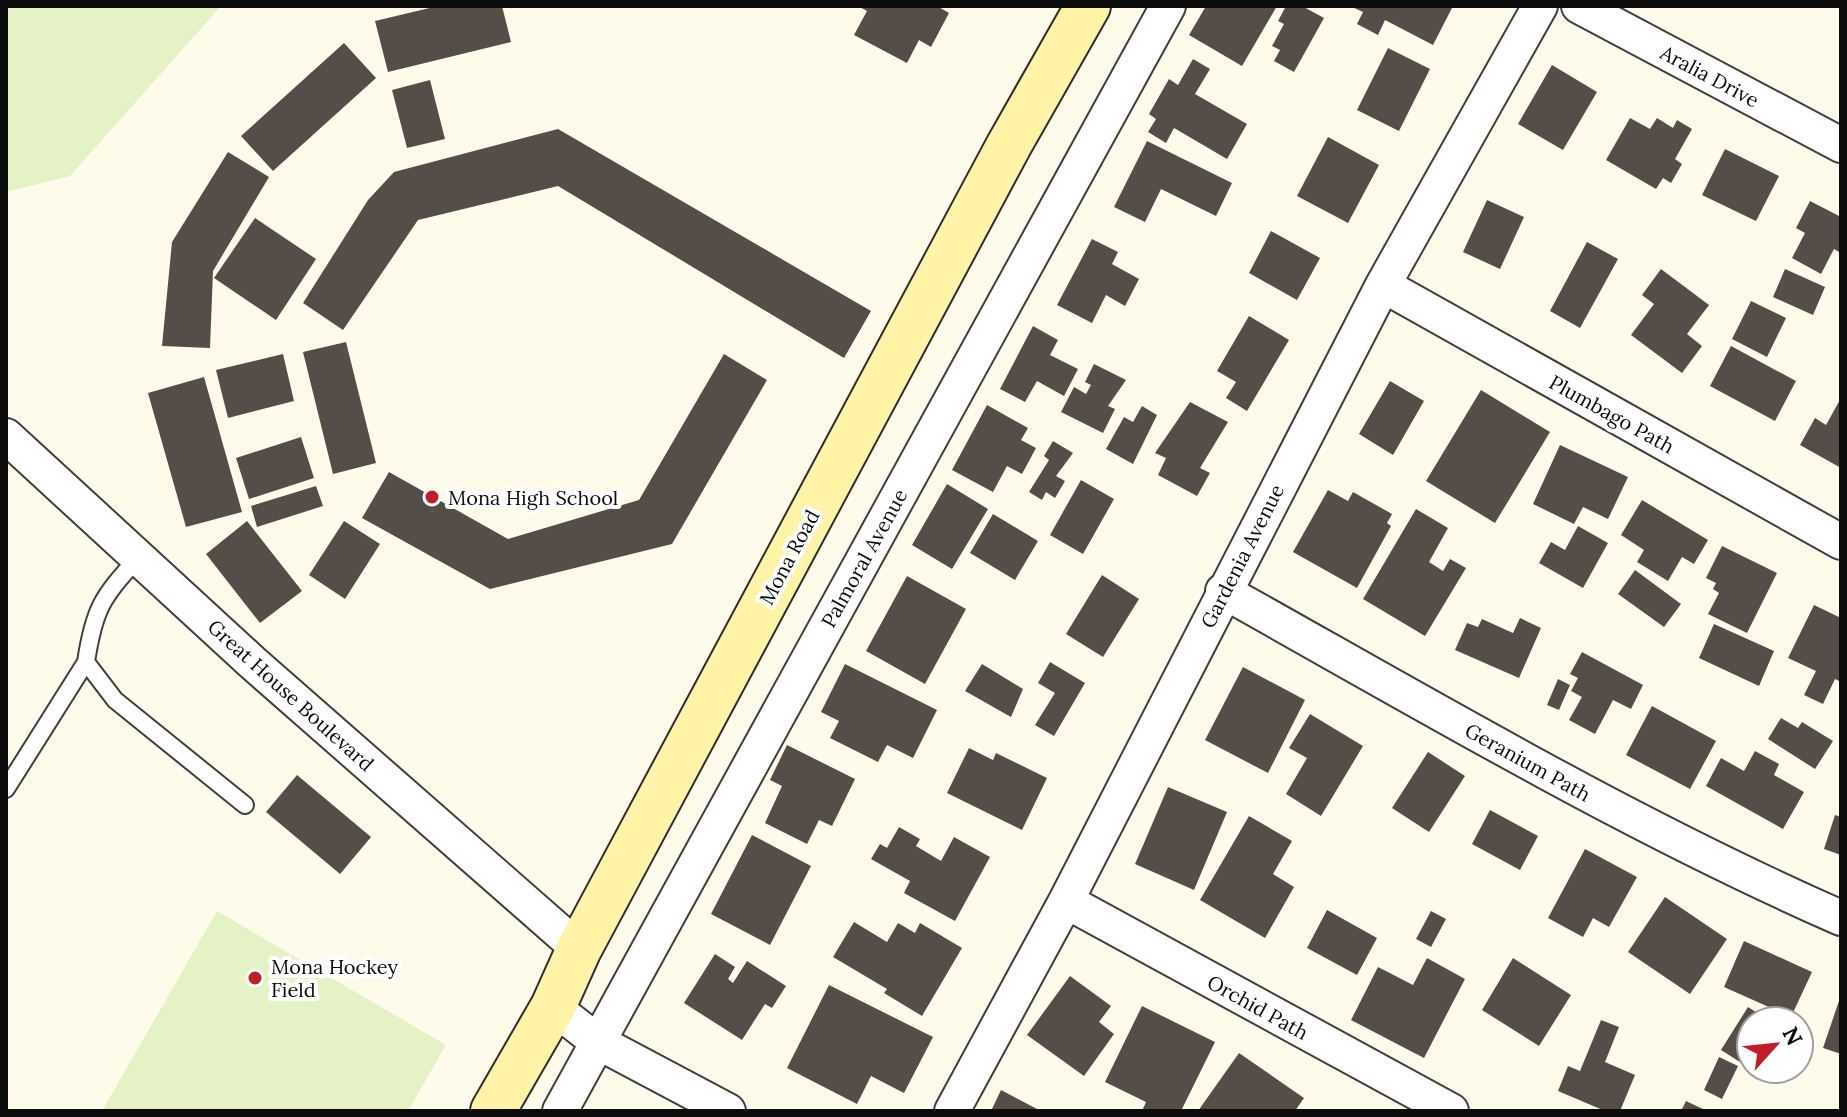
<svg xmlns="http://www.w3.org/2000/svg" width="1847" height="1117" font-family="Lora,serif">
<rect width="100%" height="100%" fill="#fffbeb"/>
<path fill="#e4f2c5" d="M6,6H221L70,176L6,192Z
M217,911L446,1045L408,1111H102Z"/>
<path fill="#554d48" d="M438,6H502L511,42L388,72L375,21Z
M858,6H937L949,13L931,47L919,40L907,63L854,35L867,11Z
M1206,6H1277L1242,66L1189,35Z
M1286,6H1302L1324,18L1294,72L1274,61L1280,50L1272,46L1284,24L1278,21Z
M1350,6H1453L1433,45L1385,20L1378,35L1357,24L1363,12Z
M344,43L376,78L273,171L241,136Z
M1388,48L1430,69L1399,131L1357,110Z
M1193,59L1210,69L1195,94L1247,124L1227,159L1174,128L1166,143L1148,132L1156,119L1149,114L1169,79L1178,85Z
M1552,65L1597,92L1563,150L1518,124Z
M430,80L445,139L407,148L392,90Z
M1630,118L1650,129L1657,118L1673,128L1677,120L1692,129L1675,159L1682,164L1671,183L1663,178L1656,189L1606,160Z
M558,129L871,311L844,358L558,186L418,220L343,330L303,303L368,200L394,172Z
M1328,137L1379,165L1348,223L1297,196Z
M1147,141L1232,183L1216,216L1161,189L1145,222L1114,207Z
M1725,149L1779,176L1756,221L1702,195Z
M228,152L269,177L213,271L210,348L162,346L172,242Z
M1487,200L1524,217L1500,269L1463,252Z
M1810,201L1841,217V253L1834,249L1821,274L1792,258L1805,233L1796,228Z
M255,218L316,259L276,320L214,278Z
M1271,231L1320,258L1297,300L1249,273Z
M1092,239L1118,252L1112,264L1139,279L1125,306L1106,295L1092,323L1057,305Z
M1587,242L1618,259L1580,328L1550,311Z
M1661,269L1709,305L1687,334L1702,346L1682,373L1631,335L1654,304L1642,295Z
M1785,269L1825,287L1813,315L1773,297Z
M1751,301L1786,318L1767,357L1732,339Z
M1249,316L1289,340L1247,411L1226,398L1236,382L1217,371Z
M1033,326L1058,340L1050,355L1078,369L1064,396L1037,381L1025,402L1000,389Z
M346,342L376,463L333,474L303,352Z
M1731,346L1796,381L1775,421L1710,386Z
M283,354L294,401L228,418L216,370Z
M724,354L767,380L672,544L490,589L362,518L389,472L508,539L639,500Z
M1094,364L1126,380L1108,406L1115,409L1103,433L1061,412L1074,387L1086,394L1091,385L1085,382Z
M204,377L242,512L186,527L148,393Z
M1390,381L1424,401L1393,455L1359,434Z
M1481,390L1550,432L1495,523L1426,481Z
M1841,398V468L1800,445L1815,418L1826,425Z
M1190,402L1228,422L1200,468L1210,473L1197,496L1158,475L1166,458L1155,453Z
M987,405L1028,428L1021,440L1036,448L1022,474L1007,466L993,492L952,470Z
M1142,406L1157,415L1133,464L1106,449L1124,417L1133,422Z
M301,437L314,478L249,499L236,458Z
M1053,441L1073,453L1056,476L1065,481L1055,498L1046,492L1042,500L1029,492L1049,460L1044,456Z
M1560,445L1628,477L1608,519L1583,507L1574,524L1533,504Z
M1081,480L1114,499L1083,554L1050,535Z
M947,484L988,509L952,569L912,545Z
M316,486L323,506L257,527L251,506Z
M1328,490L1348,501L1353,492L1392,514L1387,523L1391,526L1357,588L1293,552Z
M1642,500L1708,540L1694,564L1682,557L1668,581L1637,562L1644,550L1621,535Z
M1416,509L1448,528L1429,562L1443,571L1450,559L1466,568L1425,636L1363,599Z
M993,514L1038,541L1015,580L970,553Z
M247,521L302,591L260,623L206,554Z
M344,521L380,544L345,599L309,575Z
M1578,526L1608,543L1583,588L1539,563L1551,542L1565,550Z
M1722,546L1777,573L1747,633L1708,614L1719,593L1713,589L1716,583L1706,578Z
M1635,570L1681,604L1664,627L1618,594Z
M1102,575L1139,599L1103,657L1066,634Z
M907,576L966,609L925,684L866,651Z
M1814,605L1841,618V682L1835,679L1823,704L1804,695L1816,671L1788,658Z
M1520,618L1541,628L1519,678L1455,650L1467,623L1478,627L1482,619L1513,633Z
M1714,624L1774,651L1759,686L1699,658Z
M1582,652L1643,685L1631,709L1613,700L1595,734L1569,720L1582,697L1571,691L1578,678L1570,674Z
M1050,662L1085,683L1054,736L1035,725L1055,693L1038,683Z
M845,664L937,710L913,758L887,745L878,762L830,738L839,721L821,712Z
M982,664L1023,689L1011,717L965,691Z
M1243,667L1305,700L1268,773L1205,740Z
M1558,679L1570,685L1559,710L1547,705Z
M1652,706L1716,741L1690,789L1626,755Z
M1310,714L1363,746L1321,816L1286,794L1307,758L1289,748Z
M1781,718L1798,728L1802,722L1833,741L1815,769L1768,739Z
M787,745L855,779L832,826L819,820L807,844L765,823L782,786L770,780Z
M969,748L993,760L996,753L1047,778L1022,830L947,793Z
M1755,751L1779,764L1774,775L1804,792L1783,829L1706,786L1721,758L1744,771Z
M1428,752L1465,776L1429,832L1392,808Z
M297,775L371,837L340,874L266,812Z
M1168,787L1227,812L1194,890L1135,864Z
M1490,810L1538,836L1520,870L1472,844Z
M1835,815L1841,817V855L1824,849Z
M1249,816L1292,841L1273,874L1294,887L1265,938L1200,900Z
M899,827L920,839L916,846L941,861L954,837L990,857L955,921L904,893L910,881L871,859L880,844L887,848Z
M752,835L811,866L770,945L711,914Z
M1585,849L1637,877L1609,927L1593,918L1583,937L1548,918Z
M1665,897L1727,939L1690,994L1628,952Z
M1327,910L1377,938L1357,975L1307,948Z
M1431,911L1446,919L1431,947L1416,939Z
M854,922L887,942L898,923L915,933L920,923L962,948L922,1016L884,993L887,989L833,957Z
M1744,941L1812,972L1791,1017L1724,987Z
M715,954L735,967L728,979L733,983L747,961L786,986L772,1008L765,1004L742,1040L684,1003Z
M1427,958L1465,979L1424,1058L1351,1020L1378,967L1413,985Z
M1513,958L1571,995L1539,1046L1482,1010Z
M1070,976L1111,1006L1099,1022L1114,1034L1084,1076L1027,1035Z
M829,985L933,1037L904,1093L871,1076L857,1104L787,1068Z
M1841,995V1054L1823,1048Z
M1142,1006L1215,1042L1181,1111H1142L1146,1102L1105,1082Z
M1748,1007L1770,1021H1751V1069L1721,1050Z
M1601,1020L1619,1027L1605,1062L1635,1075L1620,1111H1605L1558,1091L1568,1066L1580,1071Z
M1239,1053L1304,1098L1295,1111H1198Z
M1719,1057L1738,1066L1722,1099L1704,1090Z
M1751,1069H1777L1770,1081Z
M1001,1090L1041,1111H991Z
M1686,1101L1707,1111H1681Z"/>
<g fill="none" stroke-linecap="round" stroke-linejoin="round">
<defs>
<path id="lane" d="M138,558C102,597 94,609 86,662L115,700L245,805
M6,789L86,662"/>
<path id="street" d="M1579,6L1841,145
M1383,285L1841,542
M6,436L253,663L579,949
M1223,591C1427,705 1627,824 1841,918
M1066,901L1451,1111
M553,1007L598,1042L728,1111
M560,1111L1168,6
M952,1111L1066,901L1383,285L1540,6"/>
<path id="secondary" d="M493,1111L553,1007L579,949L1009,145L1088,6"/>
</defs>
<use href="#lane" stroke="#3f3f3f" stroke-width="20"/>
<use href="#street" stroke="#3f3f3f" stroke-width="38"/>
<use href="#secondary" stroke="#2e2e2e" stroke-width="48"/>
<use href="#lane" stroke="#fff" stroke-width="16"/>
<use href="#street" stroke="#fff" stroke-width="34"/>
<use href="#secondary" stroke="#fff3a6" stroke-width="44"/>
</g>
<g fill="#c31d29" stroke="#fff" stroke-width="3">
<circle cx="432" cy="497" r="8"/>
<circle cx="255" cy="978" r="8"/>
</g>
<g text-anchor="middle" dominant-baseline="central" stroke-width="8" stroke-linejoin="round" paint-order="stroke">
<g font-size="20" fill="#0c0c0c" stroke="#fff">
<text transform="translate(1710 76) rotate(28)">Aralia Drive</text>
<text transform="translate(1612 414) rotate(29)">Plumbago Path</text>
<text transform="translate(1242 556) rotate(-63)">Gardenia Avenue</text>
<text transform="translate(789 557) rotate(-62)">Mona Road</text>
<text transform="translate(864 558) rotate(-61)">Palmoral Avenue</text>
<text transform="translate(291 695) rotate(42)">Great House Boulevard</text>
<text transform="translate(1528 762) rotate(29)">Geranium Path</text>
<text transform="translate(1258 1007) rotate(29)">Orchid Path</text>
</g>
<g font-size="20" fill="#0c0c0c" stroke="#fff" text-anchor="start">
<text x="448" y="497">Mona High School</text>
<text x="271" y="966">Mona Hockey<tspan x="271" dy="23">Field</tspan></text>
</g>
</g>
<rect width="1847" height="1117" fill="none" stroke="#0c0c0c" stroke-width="16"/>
<g transform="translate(1775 1045) rotate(63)"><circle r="38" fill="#ffffff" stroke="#9e9e9e" stroke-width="2"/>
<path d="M0-6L14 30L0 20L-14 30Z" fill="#c31d29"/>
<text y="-12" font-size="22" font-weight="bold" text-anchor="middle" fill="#0c0c0c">N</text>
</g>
</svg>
